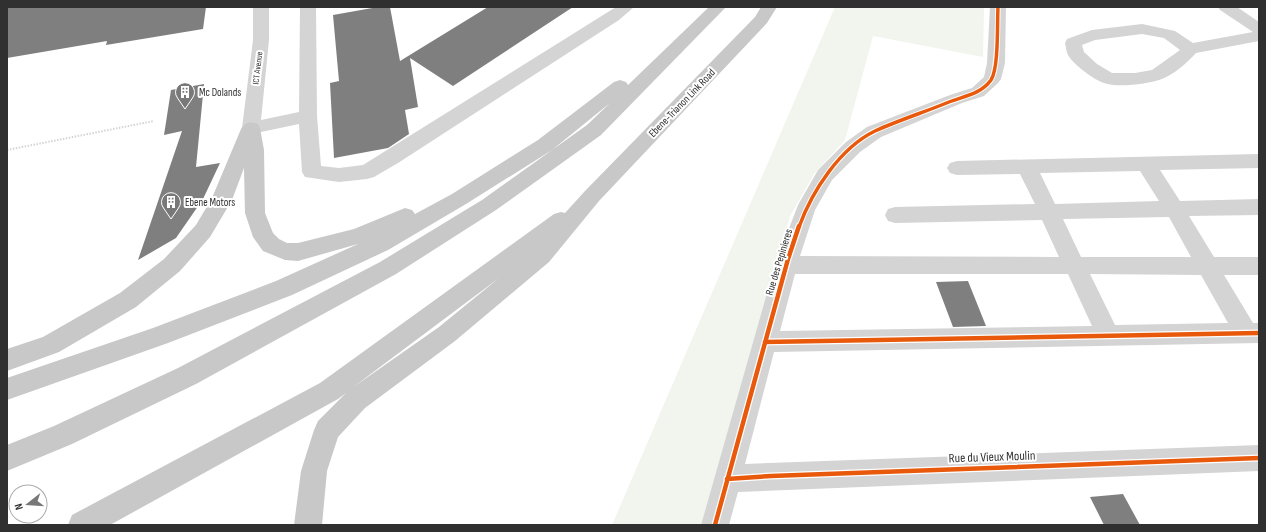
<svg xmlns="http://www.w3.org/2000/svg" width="1266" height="532" font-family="'Sofia Sans Condensed',sans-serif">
<rect width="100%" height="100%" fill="#fff"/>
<path fill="#f1f5ed" d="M835,7H984L983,57L873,36L845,140L814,174L790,216L701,525H612Z"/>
<path fill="#7f7f7f" d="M7,7H206L203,29L106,45L107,41L7,58Z
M378,7H390L400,61L488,7H573L453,86L410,58L418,107L405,110L409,134L388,148L334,158L330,83L339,81L333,15Z
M204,84L196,167L220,163L203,199L176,238L138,260L182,131L164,135L171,90Z
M968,281L986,326L953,327L936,282Z
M1123,494L1140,525H1104L1090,497Z"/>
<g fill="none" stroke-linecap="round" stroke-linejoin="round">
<path stroke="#d4d4d4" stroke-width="2" stroke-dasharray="1.5 1.5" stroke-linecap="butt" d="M7,150L154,121"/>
<path fill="#d4d4d4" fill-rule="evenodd" d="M253,7H269V40L261,120L299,112L300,7H316L317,116L321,166L339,168L363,165L616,7H634L619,20L398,163L374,177L367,179L339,182L305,177L302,172L299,124L251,134L244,132L242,128L253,40Z
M990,7H1006L1005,63L1001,79L998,83L984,96L962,103L881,137L860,152L832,180L815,210L800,256L1059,257L1042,220L895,223L888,221L885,215L888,209L895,207L1035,204L1020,174L957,175L950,173L947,168L950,163L957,161L1259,154V168L1160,170L1180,201L1259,199V215L1189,216L1214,257H1259V275H1224L1253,323H1259V343L774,352L745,464L1259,445V471L738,492L729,525H701L775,265L798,205L818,170L846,142L867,127L950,95L972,88L984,77L987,63ZM1140,171L1159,201L1055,204L1040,173ZM1169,217L1191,257H1081L1063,219ZM795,274H1068L1092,326L780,331ZM1090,274L1201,275L1228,323L1115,325Z
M1218,7H1237L1259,22V41L1196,53C1188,62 1173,75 1162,79C1148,84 1117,88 1104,83C1094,80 1073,64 1068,55C1066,51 1066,47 1065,43L1067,39L1092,30L1142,24L1175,31L1193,43L1253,32L1220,10ZM1142,34L1164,38L1180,50L1152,70L1135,73H1112L1097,64L1084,52L1082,45L1095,40Z"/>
<path fill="#c8c8c8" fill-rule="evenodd" d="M709,7H726L601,135L496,210L396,274L196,384L72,444L7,471V445L54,426L178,368L380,262L482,200L587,125L610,103L552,150L466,204L388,250L292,295L168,343L7,400V378L153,328L276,281L358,244L298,261L285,260L263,251L253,237L245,213L244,168L232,200L210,237L180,271L136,307L59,352L7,371V349L43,337L120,293L164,259L196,225L212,198L241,129C245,122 250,121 258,124L260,128L264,150L265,213L273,233L279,239L287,243H298L354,229L405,208L412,210L415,214L452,194L538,140L614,82L620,80L626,82L628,85Z
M761,7H777L767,23L599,201L549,262L455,341L365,408L338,437L327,471L322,525H294L301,471L314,430L318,421L346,393L338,399L110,525H68L72,515L320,383L554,214L561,212L565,213L585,191L755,17ZM499,278L439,327L352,388Z"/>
<defs>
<path id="cycleway-far1" d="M799,227C812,191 840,148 875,131C899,120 925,112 949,102C964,96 981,94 991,80C999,68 997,22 998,7"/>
<path id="cycleway" d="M765,342L1259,333
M727,479L771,476L1259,458
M715,525L788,259L799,226"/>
</defs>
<use href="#cycleway-far1" stroke="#fff" stroke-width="5.5"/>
<use href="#cycleway" stroke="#fff" stroke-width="7"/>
<use href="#cycleway-far1" stroke="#e8590c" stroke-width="3.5"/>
<use href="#cycleway" stroke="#e8590c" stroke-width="4.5"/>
</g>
<defs>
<symbol id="building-pin" viewBox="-11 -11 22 30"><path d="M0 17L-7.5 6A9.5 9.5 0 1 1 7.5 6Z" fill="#787878" stroke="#fff"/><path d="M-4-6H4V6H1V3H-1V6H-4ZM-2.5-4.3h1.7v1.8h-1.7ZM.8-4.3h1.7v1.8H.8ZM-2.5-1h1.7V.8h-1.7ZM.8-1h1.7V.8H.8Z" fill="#fff"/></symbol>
</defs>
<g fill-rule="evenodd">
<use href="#building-pin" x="174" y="81" width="22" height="30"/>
<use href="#building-pin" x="160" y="191" width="22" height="30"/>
</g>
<g text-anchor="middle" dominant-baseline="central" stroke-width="4" stroke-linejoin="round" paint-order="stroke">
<g font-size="9" fill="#303030" stroke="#fff">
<text transform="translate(258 68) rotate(-83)">ICT Avenue</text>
</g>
<g font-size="11" fill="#303030" stroke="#fff" text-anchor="start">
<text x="199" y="92">Mc Dolands</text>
<text x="185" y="202">Ebene Motors</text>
</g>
<g font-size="11" fill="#303030" stroke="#fff">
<text transform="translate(682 103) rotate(-46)">Ebene-Trianon Link Road</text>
<text transform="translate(779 262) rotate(-73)">Rue des Pepinieres</text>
</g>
<g font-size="13" fill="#303030" stroke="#fff">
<text transform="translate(992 457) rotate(-2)">Rue du Vieux Moulin</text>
</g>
</g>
<rect width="1266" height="532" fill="none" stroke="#303030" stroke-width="16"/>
<g transform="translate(28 504) rotate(253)"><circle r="19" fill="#ffffff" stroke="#acacac"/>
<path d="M0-3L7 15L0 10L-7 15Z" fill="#787878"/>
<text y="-6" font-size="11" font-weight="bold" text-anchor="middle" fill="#303030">N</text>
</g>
</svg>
